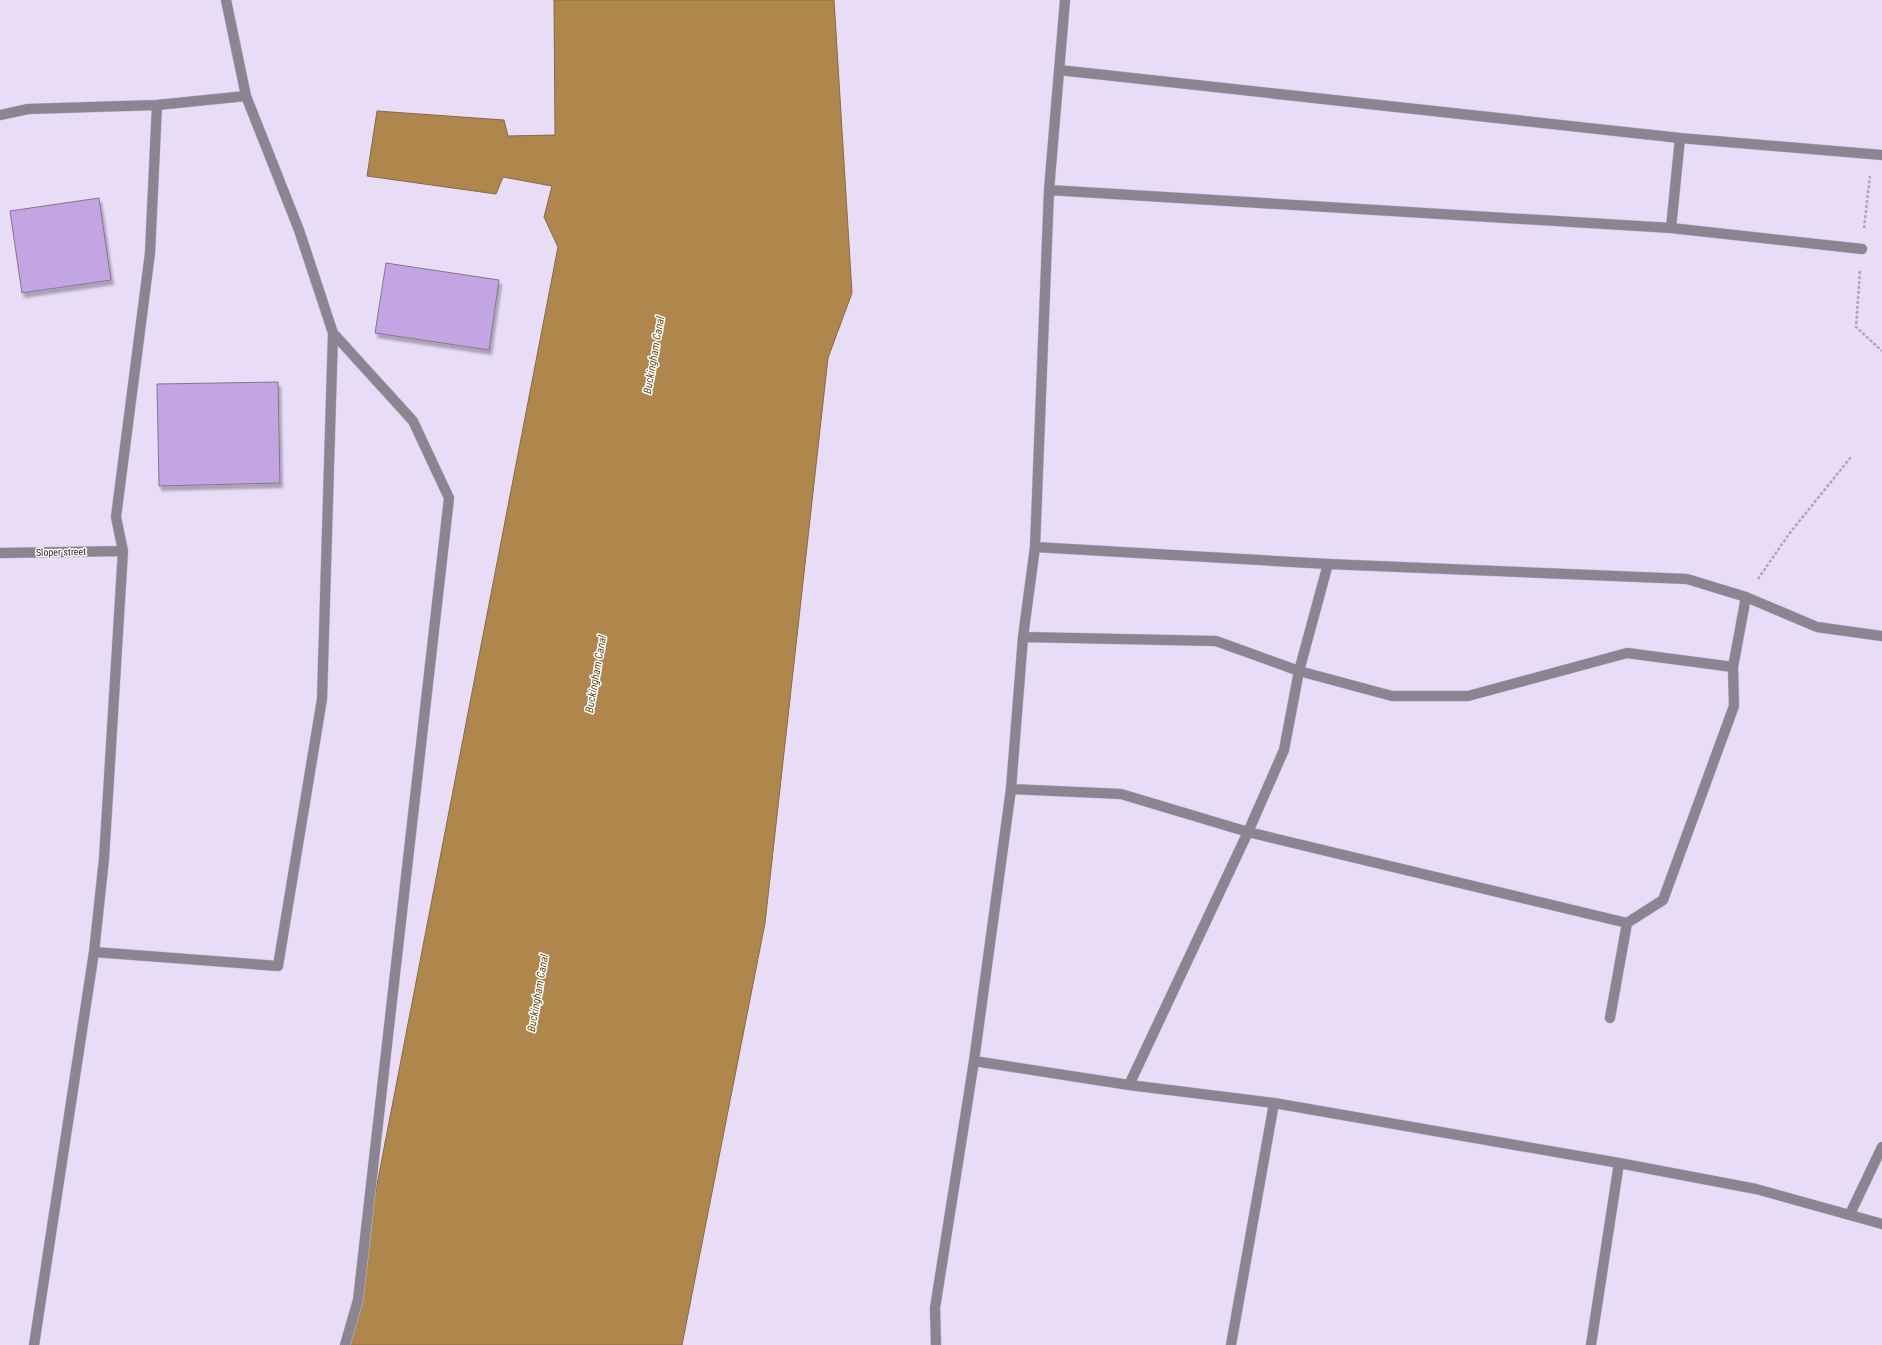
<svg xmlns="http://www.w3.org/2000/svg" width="1882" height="1345" font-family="'Roboto Condensed',sans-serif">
<defs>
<filter id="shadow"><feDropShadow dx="2.5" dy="4.5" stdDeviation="1" flood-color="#0004"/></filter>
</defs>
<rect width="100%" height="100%" fill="#e8dcf6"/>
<path fill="#af874d" stroke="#876a44" d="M554,0H834L852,293L828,358L765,923L682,1345H346L558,247L544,217L552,186L503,177L496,194L367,176L377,111L504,120L508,136L555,135Z"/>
<path fill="#c2a5e2" stroke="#81768e" filter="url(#shadow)" d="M99,198L111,280L22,293L10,211Z
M386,263L499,280L489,350L375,333Z
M278,382L280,483L159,486L157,384Z"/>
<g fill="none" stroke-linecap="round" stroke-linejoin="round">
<defs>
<path id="minor" d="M226,0L246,96L299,230L333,333L413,421L449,498L358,1300L345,1345
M1059,70L1680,138L1882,155
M0,115L28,109L157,105L246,96
M1049,190L1671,228L1862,249
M1671,228L1680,138
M1035,547L1328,564L1687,579L1746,597L1817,627L1882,636
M0,553L123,551
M1023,637L1216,641L1299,671L1392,696H1468L1627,653L1733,667
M1011,789L1121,794L1248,832L1627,923
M94,952L278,966L322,699L333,333
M1610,1018L1627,923L1663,900L1734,706L1733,667L1746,597
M974,1061L1129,1085L1274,1103L1619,1163L1591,1345
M1129,1085L1248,832L1284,750L1299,671L1328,564
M1619,1163L1756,1189L1882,1224
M1850,1214L1882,1147
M34,1345L94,952L104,859L123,551L116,517L150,253L157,105
M936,1345L935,1308L974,1061L1011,789L1023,637L1035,547L1049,190L1065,0
M1231,1345L1274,1103"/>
</defs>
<use href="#minor" stroke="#c6bbd2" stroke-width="11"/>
<path stroke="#afa5ba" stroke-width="2.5" stroke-dasharray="3 2" stroke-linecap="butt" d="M1864,228L1870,176
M1860,271L1856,327L1882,351
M1758,579L1789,534L1851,457"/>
<use href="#minor" stroke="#8a8590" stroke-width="10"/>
</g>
<g text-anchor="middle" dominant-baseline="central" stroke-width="3" stroke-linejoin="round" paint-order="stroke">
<g font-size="10" fill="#2a252f" stroke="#fff">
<text transform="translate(61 552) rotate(-1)">Sloper street</text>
</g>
<g font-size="11" font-style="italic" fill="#65481b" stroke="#fff">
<text transform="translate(654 355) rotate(-80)">Buckingham Canal</text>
<text transform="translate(596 674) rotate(-80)">Buckingham Canal</text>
<text transform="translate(538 993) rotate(-80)">Buckingham Canal</text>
</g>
</g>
</svg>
